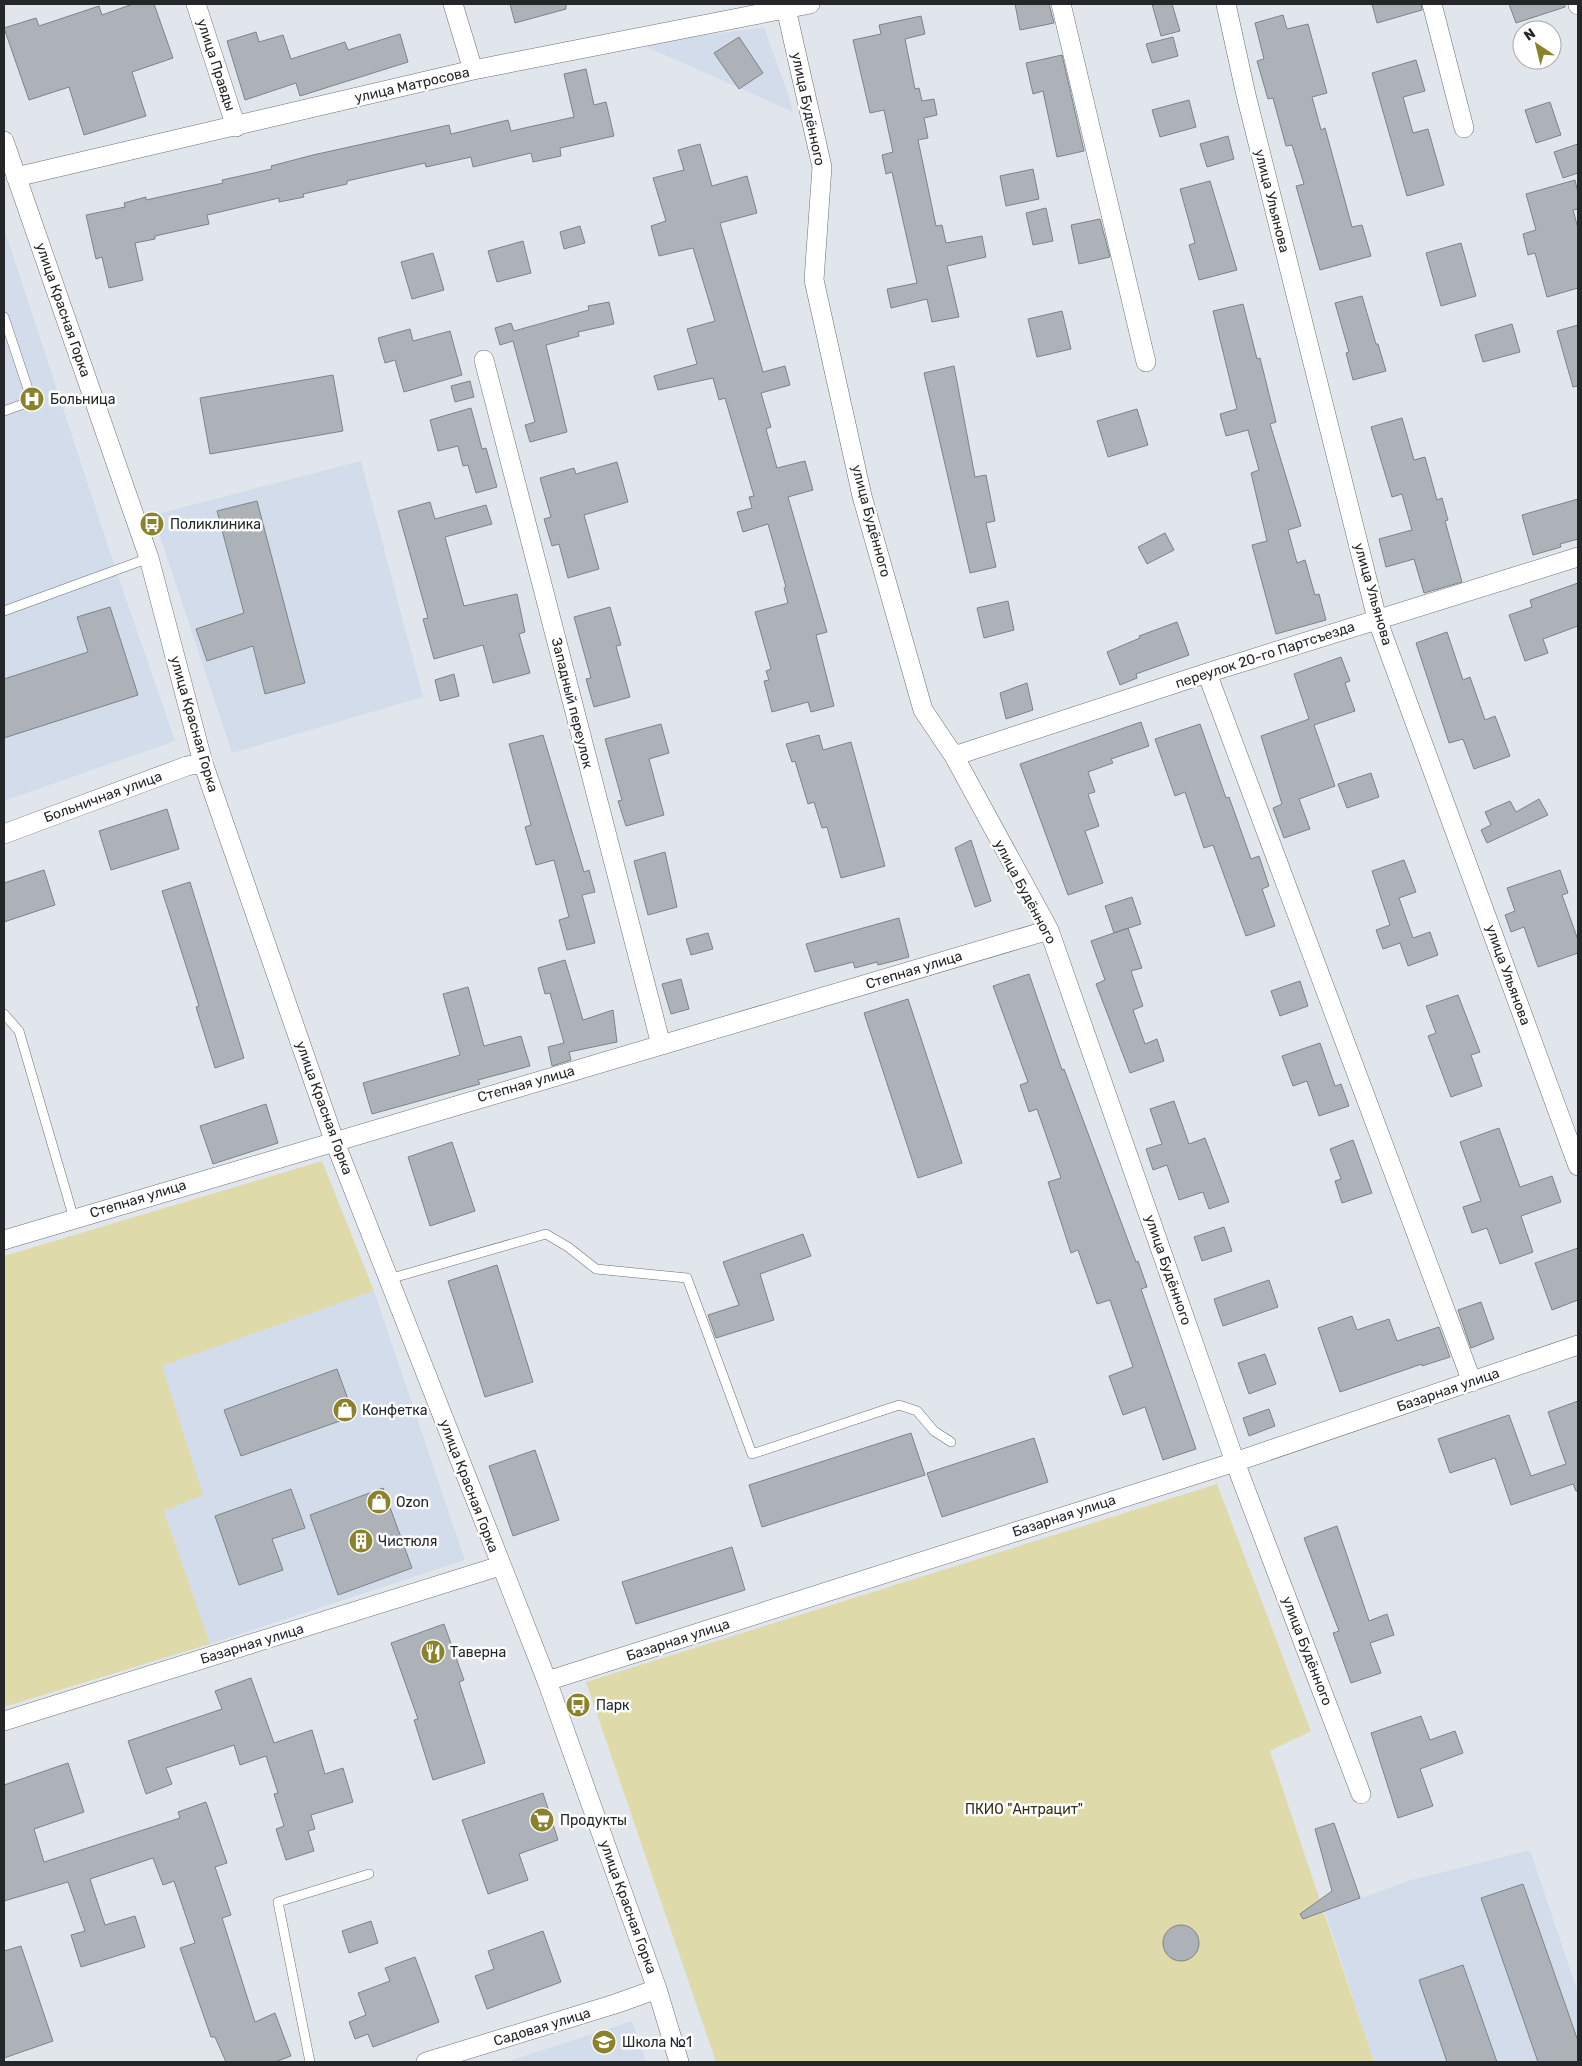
<svg xmlns="http://www.w3.org/2000/svg" width="1582" height="2066" font-family="Rubik,sans-serif">
<rect width="100%" height="100%" fill="#e1e6ed"/>
<path fill="#d3dcea" d="M764,27L786,88L793,112L640,44Z
M4,228L116,570L175,741L4,801Z
M361,461L423,697L232,753L153,515Z
M374,1291L465,1560L210,1644L164,1511L162,1366Z
M1530,1850L1578,1993V2062H1374L1325,1911L1411,1880Z
M632,2021L646,2062H506Z"/>
<path fill="#dedaaa" d="M322,1161L374,1291L162,1366L203,1495L164,1511L210,1644L4,1707V1256Z
M1217,1484L1311,1731L1270,1751L1374,2062H716L586,1682Z"/>
<path fill="#adb2b8" stroke="#7e8389" d="M133,4H154L173,58L132,72L146,116L84,135L69,87L29,100L4,28L36,18L39,26L99,6L102,15Z
M510,4H566V9L515,23Z
M1015,4H1049L1054,23L1020,30Z
M1152,4H1172L1180,31L1161,36Z
M1372,4H1421L1422,10L1377,23Z
M1509,4H1565V7L1516,23Z
M1283,15L1287,29L1308,24L1327,93L1312,97L1321,130L1325,128L1352,227L1362,225L1371,256L1320,270L1296,186L1304,184L1292,145L1286,146L1273,98L1268,99L1257,61L1264,59L1255,23Z
M921,16L925,34L905,39L915,89L919,88L922,101L934,99L937,115L924,118L928,138L918,140L936,226L942,225L946,243L982,236L986,257L947,266L959,317L932,322L927,299L891,308L887,289L917,283L892,172L886,174L882,155L893,152L884,110L870,113L853,40L881,34L879,25Z
M256,32L259,42L283,35L291,59L345,42L348,50L400,34L408,62L300,96L296,83L245,100L227,41Z
M739,37L763,73L739,89L714,53Z
M1173,37L1178,56L1152,63L1146,44Z
M1062,55L1084,151L1057,157L1043,91L1033,94L1026,63Z
M1416,60L1425,91L1403,97L1413,133L1428,129L1444,185L1407,196L1372,73Z
M586,69L594,105L606,102L614,136L560,148L561,156L533,162L531,153L473,167L471,157L426,167L425,163L347,181V184L303,194L304,197L279,202V198L207,215L209,224L155,236V239L135,243L143,280L109,288L102,257L96,259L86,215L125,207L124,203L146,197V200L223,183L222,180L272,169L271,166L313,155L449,125L451,134L508,120L511,131L574,117L564,74Z
M1189,100L1196,127L1160,137L1152,110Z
M1550,102L1561,135L1536,143L1525,110Z
M1228,136L1234,159L1207,167L1200,144Z
M700,144L712,186L747,176L757,213L720,223L763,372L785,366L790,385L761,393L771,427L766,429L777,468L805,461L813,490L788,497L827,632L816,635L834,706L811,712L808,702L772,712L764,681L769,680L766,671L771,669L755,612L788,603L784,588L786,587L768,524L743,532L737,512L752,508L749,497L754,496L725,398L719,400L713,378L658,390L654,376L697,364L687,329L715,321L693,248L659,256L651,226L666,221L653,178L684,170L678,150Z
M1578,144V173L1563,178L1554,152Z
M1033,169L1039,199L1006,206L1000,176Z
M1575,180L1578,193V209L1573,210L1578,228V288L1547,297L1535,253L1528,255L1523,234L1536,230L1526,194Z
M1210,181L1237,270L1199,280L1189,245L1195,243L1180,189Z
M1046,208L1053,241L1033,245L1026,213Z
M1100,219L1110,257L1079,264L1071,225Z
M580,226L585,243L564,249L560,232Z
M523,241L531,273L497,282L488,251Z
M1461,243L1476,296L1441,306L1426,253Z
M433,253L444,290L412,299L401,262Z
M1362,296L1376,344H1378L1386,371L1353,380L1346,353L1349,352L1335,303Z
M609,302L614,324L578,332L579,336L546,345L567,432L530,442L525,425L535,422L513,341L500,345L495,328L511,323L514,331L589,310L588,306Z
M1243,304L1257,359L1260,358L1276,422L1270,424L1301,526L1288,530L1297,563L1305,560L1315,595L1319,594L1326,620L1276,634L1252,545L1267,541L1251,473L1259,470L1248,430L1226,436L1220,414L1237,409L1213,311Z
M1062,311L1071,349L1037,357L1028,319Z
M1512,324L1520,352L1483,362L1475,335Z
M1578,325V386L1573,387L1557,331Z
M410,329L413,341L450,331L462,375L404,392L395,360L385,363L378,338Z
M954,366L975,477L986,475L995,521L986,523L996,567L970,573L924,373Z
M333,375L343,431L210,454L200,398Z
M470,381L474,397L455,402L451,386Z
M471,408L482,449L486,448L497,487L476,493L468,465L463,466L458,446L438,451L430,420Z
M1137,409L1148,445L1108,457L1097,421Z
M1402,418L1414,460L1425,457L1437,500L1442,498L1448,520L1445,521L1462,582L1424,593L1414,559L1386,567L1379,539L1412,530L1402,494L1392,497L1371,427Z
M617,462L628,502L584,515L599,569L568,578L559,544L552,546L544,519L551,517L540,478L574,468L576,474Z
M1578,499V539L1560,544L1561,547L1533,555L1522,515Z
M257,501L305,683L265,694L253,646L207,661L196,629L244,613L217,511Z
M430,502L435,519L486,505L492,524L445,537L464,606L517,594L525,632L519,634L530,673L493,683L483,645L434,659L423,619L428,618L398,511Z
M1165,533L1174,550L1147,564L1138,547Z
M1578,583V626L1543,639L1548,653L1525,661L1509,615L1532,607L1530,600Z
M1008,601L1014,630L984,638L977,608Z
M110,607L138,695L4,738V679L88,652L77,617Z
M610,607L621,645L616,646L630,697L594,707L586,679L591,678L574,617Z
M1177,622L1189,655L1136,674L1137,678L1120,685L1107,652L1140,638L1139,636Z
M1447,632L1463,680L1470,677L1485,720L1495,716L1510,756L1474,769L1463,739L1449,743L1416,643Z
M1341,657L1350,681L1345,683L1355,711L1314,725L1335,786L1299,799L1310,829L1284,838L1273,808L1282,804L1261,736L1309,719L1294,674Z
M454,674L459,696L440,701L435,680Z
M1027,683L1033,710L1006,719L1000,693Z
M1141,722L1149,746L1111,759L1113,763L1088,772L1095,792L1088,794L1099,826L1085,831L1103,883L1068,895L1020,764Z
M661,724L669,753L649,759L664,815L626,826L618,801L622,800L605,739Z
M1200,724L1226,798L1229,797L1251,859L1259,856L1269,886L1262,889L1275,926L1246,936L1213,845L1204,848L1185,792L1175,796L1155,739Z
M543,735L584,872L589,870L595,892L582,895L595,943L567,950L559,920L569,917L554,860L536,865L525,827L531,825L509,744Z
M819,735L823,750L851,742L885,866L841,878L827,827L822,828L814,802L808,804L795,761L792,762L786,744Z
M1371,773L1379,797L1347,808L1338,784Z
M1539,799L1548,815L1487,843L1481,830L1491,825L1485,812L1510,801L1516,812Z
M167,809L179,849L111,870L99,831Z
M971,840L991,901L975,907L955,848Z
M665,852L677,907L648,915L634,861Z
M1404,860L1416,892L1399,898L1413,938L1430,932L1438,955L1408,966L1400,943L1383,949L1376,930L1390,925L1372,871Z
M44,870L55,905L4,922V883Z
M1560,870L1568,893L1562,895L1578,940V953L1538,967L1524,927L1511,932L1505,915L1515,911L1507,888Z
M190,882L244,1058L215,1068L196,1007L199,1006L162,891Z
M1132,897L1141,924L1114,933L1105,906Z
M899,918L909,957L878,965L877,962L855,968L853,962L815,972L806,944Z
M1128,928L1142,968L1131,971L1143,1006L1133,1010L1145,1044L1157,1039L1164,1061L1130,1073L1096,984L1105,980L1091,941Z
M708,933L713,949L691,955L686,939Z
M565,960L583,1020L613,1010L617,1042L569,1052L571,1060L552,1066L548,1047L564,1043L550,993L545,994L538,968Z
M1029,974L1062,1070L1064,1069L1136,1262L1138,1261L1147,1287L1141,1289L1196,1449L1163,1460L1145,1407L1123,1415L1109,1376L1133,1367L1110,1300L1097,1304L1078,1250L1071,1253L1048,1182L1061,1178L1037,1109L1029,1112L1020,1085L1028,1082L993,986Z
M681,979L689,1009L671,1014L662,984Z
M1300,981L1308,1006L1280,1016L1271,991Z
M468,987L484,1046L521,1036L530,1066L478,1080L480,1084L372,1114L363,1083L460,1055L443,994Z
M1458,995L1480,1052L1471,1055L1482,1086L1451,1097L1428,1036L1436,1033L1426,1006Z
M908,999L962,1163L918,1178L864,1013Z
M1320,1043L1335,1086L1341,1084L1349,1106L1319,1116L1307,1081L1293,1086L1282,1056Z
M1174,1101L1189,1144L1205,1138L1229,1202L1209,1209L1203,1192L1179,1200L1167,1165L1153,1170L1146,1149L1162,1144L1150,1109Z
M266,1104L278,1143L213,1164L200,1126Z
M1499,1128L1520,1187L1552,1176L1561,1202L1521,1216L1533,1252L1500,1264L1487,1228L1472,1233L1463,1207L1481,1201L1460,1142Z
M1353,1140L1372,1193L1342,1203L1335,1181L1341,1179L1330,1149Z
M452,1142L475,1211L430,1226L408,1157Z
M1224,1227L1232,1251L1202,1261L1194,1237Z
M803,1234L811,1256L760,1274L774,1320L716,1338L708,1315L739,1305L723,1262Z
M1578,1248V1300L1552,1310L1535,1263Z
M497,1265L533,1382L485,1397L448,1281Z
M1269,1280L1278,1307L1223,1326L1214,1299Z
M1481,1302L1494,1339L1471,1348L1458,1310Z
M1352,1316L1357,1330L1389,1319L1397,1341L1439,1327L1450,1357L1422,1366V1364L1340,1392L1318,1328Z
M1265,1354L1276,1384L1249,1394L1238,1363Z
M337,1369L354,1416L241,1456L224,1410Z
M1578,1401V1491H1576L1573,1484L1511,1505L1495,1458L1450,1473L1438,1439L1509,1415L1531,1476L1566,1464L1548,1412Z
M1269,1409L1275,1426L1249,1436L1243,1418Z
M911,1433L925,1475L762,1527L749,1485Z
M1034,1438L1048,1482L942,1517L927,1473Z
M535,1450L559,1520L513,1536L489,1466Z
M383,1488L412,1568L338,1595L310,1515Z
M291,1489L305,1528L272,1539L283,1570L239,1585L215,1516Z
M1337,1526L1369,1621L1387,1614L1394,1635L1370,1643L1381,1673L1351,1683L1333,1633L1339,1631L1304,1538Z
M732,1547L745,1590L636,1624L622,1582Z
M444,1624L464,1680L459,1682L485,1763L433,1780L414,1720L418,1719L391,1643Z
M251,1678L274,1743L312,1730L325,1774L343,1768L353,1802L311,1815L315,1829L308,1831L314,1851L286,1860L276,1829L284,1826L274,1794L278,1793L266,1756L240,1765L234,1745L166,1768L172,1784L146,1794L128,1741L222,1709L215,1691Z
M1421,1716L1430,1740L1455,1731L1463,1753L1420,1769L1433,1806L1398,1818L1371,1733Z
M68,1763L84,1812L34,1829L44,1862L180,1818L178,1812L206,1802L227,1863L215,1867L231,1915L222,1918L255,2022L275,2013L291,2056L275,2062H226L215,2037H211L180,1948L195,1943L174,1881L163,1885L153,1858L90,1879L105,1925L135,1916L145,1947L81,1967L71,1935L85,1931L68,1882L4,1901V1785Z
M543,1793L558,1840L519,1854L528,1880L488,1894L462,1820Z
M1334,1823L1360,1898L1303,1919L1300,1914L1332,1891L1315,1829Z
M1523,1884L1578,2041V2062H1538L1481,1898Z
M371,1921L378,1943L349,1953L342,1931Z
M1163 1943a18 18 0 1 1 36 0a18 18 0 1 1-36 0Z
M543,1931L561,1982L487,2009L475,1976L494,1969L488,1951Z
M21,1946L53,2041L4,2058V1951Z
M415,1957L439,2022L373,2047L368,2034L355,2039L349,2022L366,2015L358,1993L390,1981L385,1968Z
M1463,1965L1497,2062H1447L1419,1980Z"/>
<g fill="none" stroke-linecap="round" stroke-linejoin="round">
<defs>
<path id="lane" d="M4,317L32,401L4,411
M4,611L149,558
M4,1014L19,1031L74,1219
M389,1279L546,1234L568,1247L596,1269L687,1278L752,1454L899,1405L917,1411L934,1431L951,1442
M310,2062L278,1902L369,1874"/>
<path id="street" d="M196,4L236,127
M453,4L473,70
M785,4L822,167L814,280L862,496L923,710L954,756L1049,930L1235,1462L1361,1794
M1061,4L1146,362
M1226,4L1246,95L1377,619L1578,1166
M1432,4L1464,128
M1578,4V5
M4,141L149,558L203,763L334,1140L547,1681L657,1989L679,2062
M16,177L473,70L810,4
M484,360L661,1045
M1207,673L1472,1382
M954,756L1207,673L1578,557
M4,834L187,766L203,763
M4,1240L1049,930
M547,1681L1235,1462L1578,1345
M4,1721L500,1566
M426,2062L615,2004L657,1989"/>
</defs>
<use href="#lane" stroke="#6c7076" stroke-width="10"/>
<use href="#street" stroke="#6c7076" stroke-width="20"/>
<use href="#lane" stroke="#fff" stroke-width="9"/>
<use href="#street" stroke="#fff" stroke-width="19"/>
</g>
<defs>
<symbol id="hospital-disc" viewBox="-11 -11 22 22"><circle r="9.5" fill="#8b832b" stroke="#fff"/><path d="M-5-5h3v3.5h4V-5h3V5h-3V1.5h-4V5h-3Z" fill="#fff"/></symbol>
<symbol id="bus-disc" viewBox="-11 -11 22 22"><circle r="9.5" fill="#8b832b" stroke="#fff"/><path d="M-5-6H5V4H4V6H2V4H-2V6H-4V4H-5ZM-3.5-4V0h7V-4ZM-3.5 1.2v1.5H-2V1.2ZM2 1.2v1.5H3.5V1.2Z" fill="#fff"/></symbol>
<symbol id="shop-disc" viewBox="-11 -11 22 22"><circle r="9.5" fill="#8b832b" stroke="#fff"/><path d="M-5-2.5h2.3a2.7 3.5 0 0 1 5.4 0H5L5.5 6h-11ZM-1.5-2.5h3a1.5 2.3 0 0 0-3 0Z" fill="#fff"/></symbol>
<symbol id="building-disc" viewBox="-11 -11 22 22"><circle r="9.5" fill="#8b832b" stroke="#fff"/><path d="M-4-6H4V6H1V3H-1V6H-4ZM-2.5-4.3h1.7v1.8h-1.7ZM.8-4.3h1.7v1.8H.8ZM-2.5-1h1.7V.8h-1.7ZM.8-1h1.7V.8H.8Z" fill="#fff"/></symbol>
<symbol id="restaurant-disc" viewBox="-11 -11 22 22"><circle r="9.5" fill="#8b832b" stroke="#fff"/><path d="M-5-6h1v4h1v-4h1v4h1v-4h1v5L-1.5 .5V6h-2V.5L-5-1ZM5-6V6H3V1.5H1.5Q1.5-4 5-6Z" fill="#fff"/></symbol>
<symbol id="supermarket-disc" viewBox="-11 -11 22 22"><circle r="9.5" fill="#8b832b" stroke="#fff"/><path d="M-6-5.5h2.5l.6 2H6L4.5 2H-2.5L-4.4-4H-6ZM-1.5 3.2a1.3 1.3 0 1 0 .1 0ZM3 3.2a1.3 1.3 0 1 0 .1 0Z" fill="#fff"/></symbol>
<symbol id="school-disc" viewBox="-11 -11 22 22"><circle r="9.5" fill="#8b832b" stroke="#fff"/><path d="M0-5L7-2L0 1L-7-2ZM-4 1L0 2.5L4 1V4Q0 6-4 4Z" fill="#fff"/></symbol>
</defs>
<g fill-rule="evenodd">
<use href="#hospital-disc" x="18" y="385" width="28" height="28"/>
<use href="#bus-disc" x="138" y="510" width="28" height="28"/>
<use href="#shop-disc" x="331" y="1396" width="28" height="28"/>
<use href="#shop-disc" x="365" y="1488" width="28" height="28"/>
<use href="#building-disc" x="347" y="1527" width="28" height="28"/>
<use href="#restaurant-disc" x="419" y="1638" width="28" height="28"/>
<use href="#bus-disc" x="564" y="1691" width="28" height="28"/>
<use href="#supermarket-disc" x="528" y="1806" width="28" height="28"/>
<use href="#school-disc" x="590" y="2028" width="28" height="28"/>
</g>
<g text-anchor="middle" dominant-baseline="central" stroke-width="5" stroke-linejoin="round" paint-order="stroke">
<g font-size="14" fill="#242629" stroke="#fff">
<text transform="translate(216 65) rotate(72)">улица Правды</text>
<text transform="translate(412 85) rotate(-13)">улица Матросова</text>
<text transform="translate(808 109) rotate(78)">улица Будённого</text>
<text transform="translate(1272 201) rotate(76)">улица Ульянова</text>
<text transform="translate(63 310) rotate(71)">улица Красная Горка</text>
<text transform="translate(871 521) rotate(75)">улица Будённого</text>
<text transform="translate(1373 594) rotate(74)">улица Ульянова</text>
<text transform="translate(1265 655) rotate(-18)">переулок 20-го Партсъезда</text>
<text transform="translate(572 703) rotate(76)">Западный переулок</text>
<text transform="translate(194 724) rotate(74)">улица Красная Горка</text>
<text transform="translate(103 797) rotate(-20)">Больничная улица</text>
<text transform="translate(1025 892) rotate(62)">улица Будённого</text>
<text transform="translate(914 970) rotate(-17)">Степная улица</text>
<text transform="translate(1508 975) rotate(70)">улица Ульянова</text>
<text transform="translate(526 1084) rotate(-16)">Степная улица</text>
<text transform="translate(324 1108) rotate(70)">улица Красная Горка</text>
<text transform="translate(138 1199) rotate(-17)">Степная улица</text>
<text transform="translate(1168 1270) rotate(71)">улица Будённого</text>
<text transform="translate(1448 1390) rotate(-19)">Базарная улица</text>
<text transform="translate(469 1486) rotate(69)">улица Красная Горка</text>
<text transform="translate(1064 1516) rotate(-18)">Базарная улица</text>
<text transform="translate(678 1640) rotate(-18)">Базарная улица</text>
<text transform="translate(252 1644) rotate(-17)">Базарная улица</text>
<text transform="translate(1307 1651) rotate(69)">улица Будённого</text>
<text transform="translate(628 1907) rotate(70)">улица Красная Горка</text>
<text transform="translate(542 2027) rotate(-17)">Садовая улица</text>
</g>
<g font-size="14" fill="#242629" stroke="#fff" text-anchor="start">
<text x="50" y="399">Больница</text>
<text x="170" y="524">Поликлиника</text>
<text x="362" y="1410">Конфетка</text>
<text x="396" y="1502">Ozon</text>
<text x="378" y="1541">Чистюля</text>
<text x="450" y="1652">Таверна</text>
<text x="596" y="1705">Парк</text>
<text x="560" y="1820">Продукты</text>
<text x="622" y="2042">Школа №1</text>
</g>
<g font-size="14" fill="#322e0e" stroke="#fff">
<text x="1024" y="1809">ПКИО "Антрацит"</text>
</g>
</g>
<rect width="1582" height="2066" fill="none" stroke="#242629" stroke-width="10"/>
<g transform="translate(1537 45) rotate(325)"><circle r="24" fill="#ffffff" stroke="#a7a8a9"/>
<path d="M0-4L9 19L0 12L-9 19Z" fill="#8b832b"/>
<text y="-8" font-size="14" font-weight="bold" text-anchor="middle" fill="#242629">N</text>
</g>
</svg>
